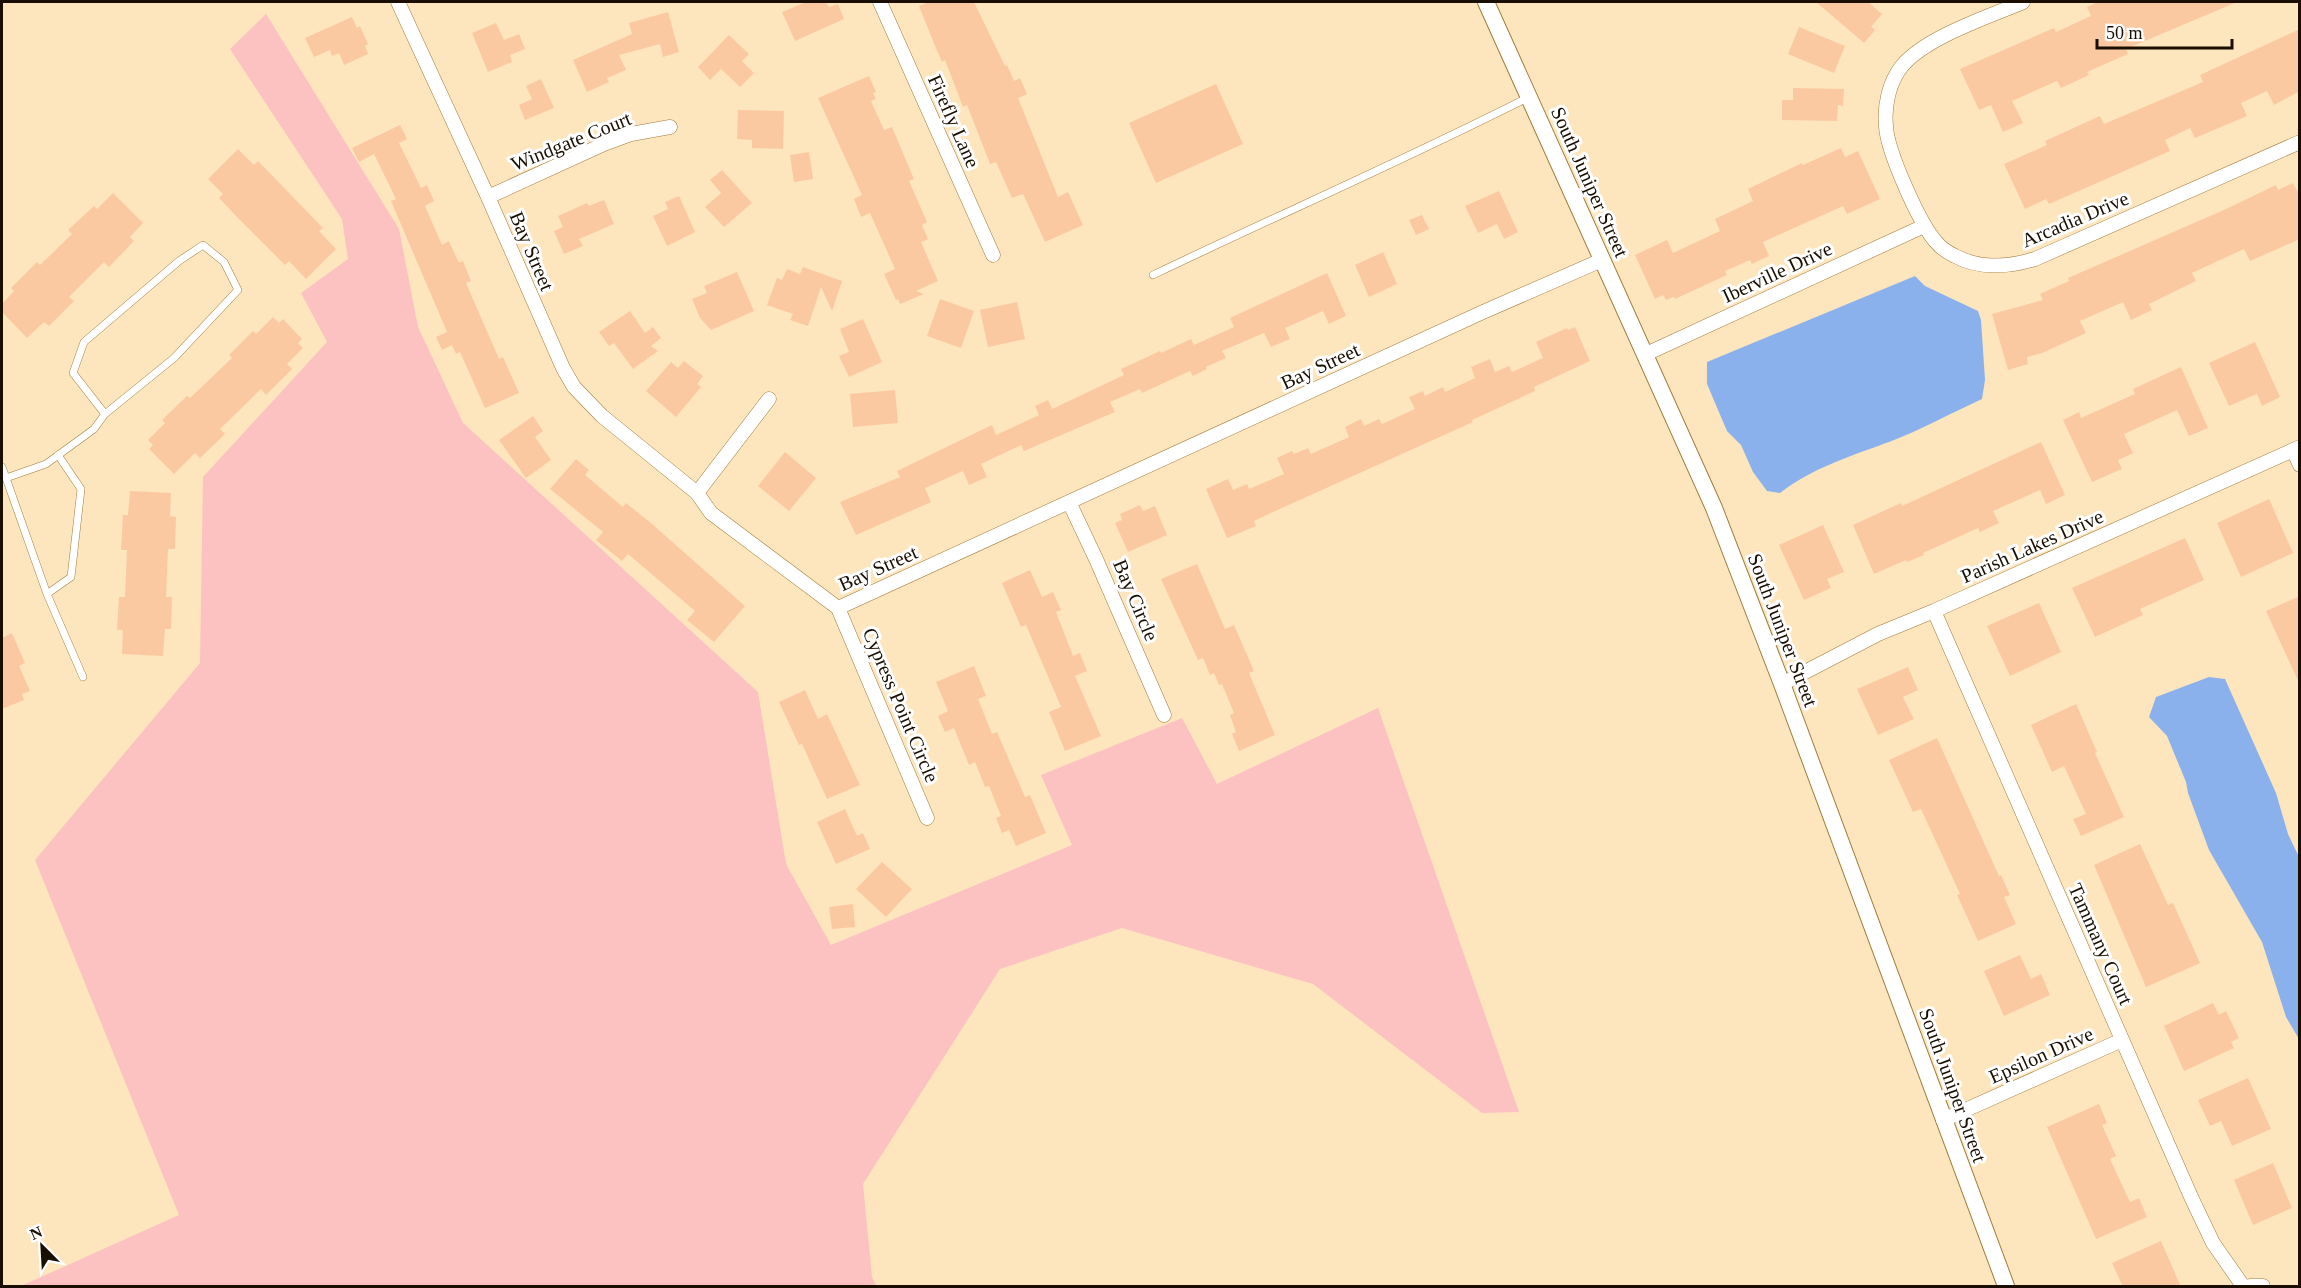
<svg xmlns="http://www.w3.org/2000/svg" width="2301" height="1288" font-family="'Times New Roman',serif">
<rect width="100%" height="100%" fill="#fde5be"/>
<path fill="#fbc2c1" d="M266,14L399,229L418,327L463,423L758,692L786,864L831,945L1072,845L1041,775L1182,718L1217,784L1378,708L1519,1112L1482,1113L1313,984L1122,928L1000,969L863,1184L872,1277L876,1286H21L179,1215L35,860L200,663L203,477L327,342L301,293L348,259L342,219L230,49Z"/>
<path fill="#8bb1ed" d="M1915,276L1925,286L1978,311L1981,320L1985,380L1982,399C1951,413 1921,430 1889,442C1851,456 1812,468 1780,493L1767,491L1753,472L1741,445L1727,431L1707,384V362Z
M2209,677L2225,679L2276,793L2288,834L2299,857V1039L2286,1017L2262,942L2209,850L2188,793L2186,782L2167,736L2149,717L2156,697Z"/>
<path fill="#fbc9a1" d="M806,2H826L829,7L838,4L844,19L795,41L782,12Z
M929,2H974L1005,66L1007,65L1014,81L1020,78L1027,94L1018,98L1058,197L1068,192L1083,225L1045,242L1023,194L1012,198L996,162L990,164L967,105L963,107L945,60L942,62L935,46L919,6Z
M1816,2H1868L1882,14L1871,27L1875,30L1864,43Z
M2098,2H2237L2126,49L2128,54L2087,72L2089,75L2061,88L2057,81L2012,101L2023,123L2003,132L1991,105L1979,110L1960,69L2054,28L2056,32L2091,16L2087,7Z
M668,12L679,52L663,57L660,44L619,55L626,70L607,78L609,82L587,92L573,60L632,34L629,23Z
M352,17L357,28L360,26L368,44L365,46L368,54L344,65L339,53L332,56L330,50L314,57L305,38Z
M496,23L504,40L519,34L525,49L510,55L512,62L488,72L472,33Z
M1799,27L1845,46L1834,73L1788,54Z
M2300,29V91L2274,105L2267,91L2241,103L2247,116L2195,138L2190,128L2165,140L2170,151L2049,204L2046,199L2025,209L2004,164L2047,145L2045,141L2100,116L2104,124L2203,82L2200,75Z
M729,35L749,54L742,61L754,73L740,87L721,69L710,80L698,67Z
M869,76L876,92L873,93L876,99L871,101L884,130L892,127L914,179L909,181L927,222L922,225L928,239L921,242L938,281L916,291L924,294L900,304L898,299L896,300L884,274L895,269L870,213L861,217L854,199L862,195L818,98Z
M541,79L554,108L525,120L519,105L532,99L526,86Z
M1216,84L1243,144L1156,183L1129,123Z
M1793,88L1844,89L1843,106L1838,105L1837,121L1782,120V100H1793Z
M738,110L784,111L783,149L752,148V140L737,139Z
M400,125L407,139L399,143L421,188L427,185L434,201L425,206L442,245L449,241L459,263L463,261L471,281L466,283L499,359L503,357L519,393L485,408L460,352L456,354L452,345L442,350L436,337L447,332L391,201L396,199L374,154L359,162L352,148Z
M1841,148L1845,157L1858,151L1880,199L1847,214L1843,206L1763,242L1769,256L1752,264L1750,260L1725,271L1727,275L1675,299L1674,297L1666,300L1663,295L1655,299L1635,255L1667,240L1673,253L1720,231L1715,219L1753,201L1748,189L1802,163L1803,165Z
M238,149L254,165L258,161L293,197L323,228L319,231L336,249L306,279L289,261L285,265L240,220L219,198L223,194L208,179Z
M809,152L813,179L794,182L790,155Z
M722,170L752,203L724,227L705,207L721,193L710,180Z
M2293,183L2300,196V239L2250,261L2244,249L2192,273L2196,281L2149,304L2152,310L2131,320L2123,302L2080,321L2086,333L2042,353L2027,357L2028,364L2008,370L1992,314L2043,300L2040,294L2069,281L2068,278L2226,209L2276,185L2278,190Z
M1499,191L1518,232L1504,239L1497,224L1478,233L1465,206Z
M113,193L143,223L130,237L134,241L109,267L104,262L69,297L74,301L49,326L44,322L27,338L2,312V304L14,291L11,288L37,262L40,265L72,234L68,230L94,206L97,209Z
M679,196L695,232L667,246L653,216L668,209L665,202Z
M604,200L614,224L579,239L583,246L564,254L554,231L563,227L558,216L587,203L589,206Z
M1422,215L1429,229L1416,235L1409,220Z
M1383,252L1397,284L1369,297L1355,265Z
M803,267L842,281L832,311L821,287L808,326L790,320L793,314L767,305L777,278L782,280L787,269L800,274Z
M737,272L754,311L711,330L700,318L692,299L707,293L704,286Z
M1327,273L1346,316L1329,324L1323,311L1285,328L1290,339L1271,347L1264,333L1222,351L1226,358L1206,367L1207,369L1193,376L1190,371L1142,393L1140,389L1110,402L1115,412L1024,451L1021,445L981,464L987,477L969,485L963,471L925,488L931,502L856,535L840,502L900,477L897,471L992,425L996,435L1039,415L1035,406L1048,400L1052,409L1124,375L1121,369L1160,351L1161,353L1191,339L1194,345L1234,327L1230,318Z
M940,299L974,311L961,348L927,336Z
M1017,302L1025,339L988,347L980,310Z
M630,311L645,333L653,327L661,338L651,346L658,351L633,369L614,343L609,346L599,332Z
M273,317L279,323L283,319L302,339L298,343L303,348L287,364L292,369L266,395L261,389L220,429L225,434L200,458L195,453L174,474L149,449L153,445L148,440L165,423L162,420L187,396L190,398L232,358L229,355L253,331L256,334Z
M863,319L882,362L849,377L839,356L849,352L840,329Z
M1575,327L1590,361L1534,387L1535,391L1472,420L1473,422L1273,512L1254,521L1256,526L1227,538L1206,489L1228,479L1233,490L1247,484L1249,489L1284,474L1277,458L1292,451L1294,454L1308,448L1311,454L1349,437L1345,427L1361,419L1364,426L1379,419L1382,424L1415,409L1409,397L1423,391L1425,396L1443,387L1445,392L1475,378L1471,367L1490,359L1495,372L1509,366L1512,372L1543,358L1536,342L1567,328L1568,330Z
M2255,342L2280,397L2262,406L2257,394L2229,406L2209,363Z
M684,361L703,376L697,384L701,387L676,417L646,391L671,362L678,368Z
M2181,367L2208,428L2189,436L2177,410L2124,434L2133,453L2118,460L2122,469L2092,482L2063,420L2079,412L2081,418L2135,394L2133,389Z
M895,390L898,423L853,427L850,394Z
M533,416L543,431L535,437L551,460L526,478L499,440Z
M2041,442L2065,495L2046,504L2040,490L1993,511L1999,523L1980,532L1978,528L1923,553L1924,555L1907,562L1906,560L1874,574L1853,525L1901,503L1902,506Z
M785,452L816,478L789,511L758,486Z
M576,459L589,470L585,475L623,507L626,503L652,524L745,606L714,642L687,620L695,611L628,554L622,561L596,540L603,532L550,489Z
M130,491L171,493L170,516L176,517L175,549H168L166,597H172L171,629H165L163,656L122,654L123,630H117L119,597H125L127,550H121L123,515H128Z
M2269,499L2293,553L2241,577L2217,523Z
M1140,505L1143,511L1155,506L1167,535L1128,552L1115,523L1122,520L1120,514Z
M1823,525L1844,572L1827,579L1831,588L1804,600L1779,545Z
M2185,538L2204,580L2140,609L2143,615L2095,637L2072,588Z
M1197,564L1225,629L1234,625L1254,671L1249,673L1275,735L1239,751L1232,734L1236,732L1230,715L1234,713L1222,684L1219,685L1214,673L1210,675L1203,658L1198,660L1161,579Z
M1030,570L1042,597L1053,592L1061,610L1056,612L1073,656L1080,653L1087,671L1075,676L1101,736L1065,751L1049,712L1061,707L1026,625L1021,627L1002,583Z
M2300,596V685L2266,611Z
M2039,603L2061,652L2010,676L1987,626Z
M12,633L25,663L19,666L30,691L22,694L24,700L2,709V638Z
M974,666L986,696L978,699L992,734L997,732L1025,797L1030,795L1046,833L1016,846L1009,830L1002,833L996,818L1001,816L989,786L985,787L975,762L969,765L954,728L945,732L938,716L948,711L936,682Z
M1908,667L1918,690L1903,697L1914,719L1878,735L1857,689Z
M805,690L818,719L827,714L860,785L827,799L802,744L799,745L779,702Z
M2076,704L2097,752L2095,753L2124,817L2081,836L2073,819L2086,814L2064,766L2052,772L2031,725Z
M1937,738L1999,876L2001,875L2010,895L2004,897L2016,924L1978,941L1957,895L1960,894L1921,809L1913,812L1889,760Z
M845,809L857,836L863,833L870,849L836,864L817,822Z
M2140,844L2168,905L2173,903L2200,963L2146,987L2094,865Z
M882,862L912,889L886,917L856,889Z
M853,904L855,927L832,929L829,907Z
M2020,955L2031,979L2041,974L2050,995L2004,1016L1984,971Z
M2213,1003L2219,1015L2226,1011L2239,1038L2231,1042L2234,1048L2184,1071L2164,1026Z
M2248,1078L2271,1129L2232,1146L2221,1121L2210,1126L2198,1100Z
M2099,1104L2107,1123L2102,1125L2116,1156L2110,1159L2130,1202L2139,1198L2147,1217L2096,1239L2047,1127Z
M2273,1163L2292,1208L2253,1225L2234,1180Z
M2161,1241L2181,1287H2123L2112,1263Z"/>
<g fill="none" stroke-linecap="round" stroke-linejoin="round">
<defs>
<path id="service" d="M1153,275C1278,215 1405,160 1529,97
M2,467L6,478L46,464L94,429L105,414L174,358L238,290L224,262L203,245L179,261L84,342L73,373L105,414
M6,478L47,594L71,577L81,489L58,455
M47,594L83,677"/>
<path id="minor" d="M398,2L488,197L563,368L574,387L602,416L697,493L711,513L838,608L1483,312L1602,260
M880,2L993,255
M2023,2C1988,17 1926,37 1902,66C1889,82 1884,106 1886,126C1887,151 1920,225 1937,243C1941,248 1949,253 1955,256C1981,270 2009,267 2035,259L2300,142
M488,197L604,144L631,134L670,127
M1646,354L1924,226
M2293,450L2300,465
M697,493L769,399
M1069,502L1096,559L1164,715
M838,608L927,818
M1934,611L2192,1199L2213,1243L2243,1286
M1782,684L1878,634L1934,611L2300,447
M1943,1120L2122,1040
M2250,1286H2263"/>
<path id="tertiary" d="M1486,2L1714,508L1782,684L2006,1286"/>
</defs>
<use href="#service" stroke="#a27c3a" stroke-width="8"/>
<use href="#minor" stroke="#a27c3a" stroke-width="15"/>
<use href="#tertiary" stroke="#a27c3a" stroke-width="18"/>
<use href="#service" stroke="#fff" stroke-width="7"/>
<use href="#minor" stroke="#fff" stroke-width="14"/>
<use href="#tertiary" stroke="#fff" stroke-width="16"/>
</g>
<g text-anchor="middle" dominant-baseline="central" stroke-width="6" stroke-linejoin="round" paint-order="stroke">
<g font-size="20" fill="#190e00" stroke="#fff">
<text transform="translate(954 121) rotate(66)">Firefly Lane</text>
<text transform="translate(571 141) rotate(-22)">Windgate Court</text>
<text transform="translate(1590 182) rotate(66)">South Juniper Street</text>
<text transform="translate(2075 219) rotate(-23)">Arcadia Drive</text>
<text transform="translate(532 251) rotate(67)">Bay Street</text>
<text transform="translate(1777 272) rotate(-25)">Iberville Drive</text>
<text transform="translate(1320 366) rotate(-25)">Bay Street</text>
<text transform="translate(2032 546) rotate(-24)">Parish Lakes Drive</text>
<text transform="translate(878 568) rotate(-24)">Bay Street</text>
<text transform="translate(1136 600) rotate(67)">Bay Circle</text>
<text transform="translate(1783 630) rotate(69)">South Juniper Street</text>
<text transform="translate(901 705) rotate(67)">Cypress Point Circle</text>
<text transform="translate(2101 944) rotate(66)">Tammany Court</text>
<text transform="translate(2041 1055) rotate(-24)">Epsilon Drive</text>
<text transform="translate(1953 1085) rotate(70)">South Juniper Street</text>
</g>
</g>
<rect width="2301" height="1288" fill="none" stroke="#190e00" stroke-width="6"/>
<g transform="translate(42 1246) rotate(336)" stroke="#ffffff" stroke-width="4.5" paint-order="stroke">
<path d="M0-4.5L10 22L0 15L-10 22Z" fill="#190e00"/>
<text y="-9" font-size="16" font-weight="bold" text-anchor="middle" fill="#190e00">N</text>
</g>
<path d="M2097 39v9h135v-9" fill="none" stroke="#190e00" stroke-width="3"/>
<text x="2106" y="39" font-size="18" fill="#190e00" stroke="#ffffff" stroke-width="4.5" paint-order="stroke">50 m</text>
</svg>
